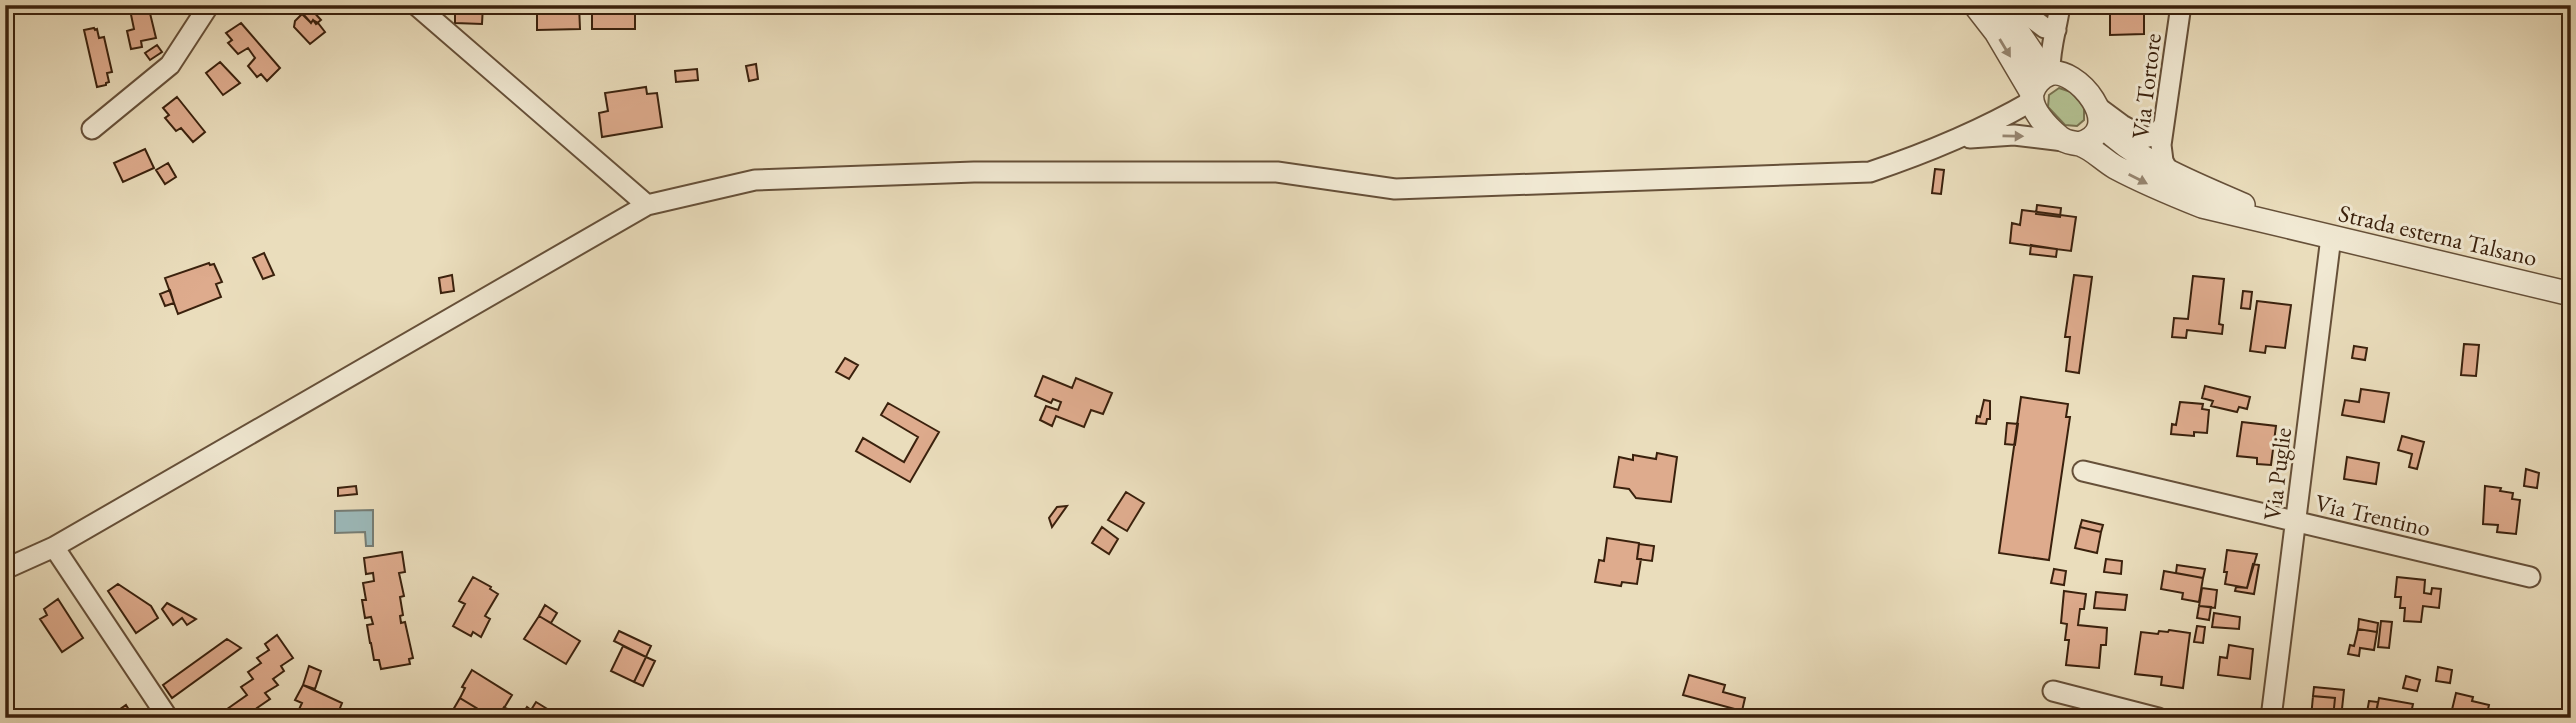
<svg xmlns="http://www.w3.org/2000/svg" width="2576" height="723" font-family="'EB Garamond',serif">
<rect width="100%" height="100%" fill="#eaddbc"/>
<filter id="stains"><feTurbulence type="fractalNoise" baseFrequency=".00286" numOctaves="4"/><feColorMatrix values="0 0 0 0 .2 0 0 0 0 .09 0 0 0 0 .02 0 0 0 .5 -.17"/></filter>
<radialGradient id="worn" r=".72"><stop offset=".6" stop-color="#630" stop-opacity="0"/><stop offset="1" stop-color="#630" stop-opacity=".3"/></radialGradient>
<path fill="#b4c293" stroke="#777250" stroke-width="2" d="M2059,88L2071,92L2084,107V120L2077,126L2065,125L2048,107L2049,95Z"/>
<path fill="#9cbabb" stroke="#757d75" stroke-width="2" d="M373,510V546H366L365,532L335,533V511Z"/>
<path fill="#deab8d" stroke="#3a210d" stroke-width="2" d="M129,5H148L156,38L141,41L142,47L131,49L127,31L134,29Z
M455,5H483L482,24L455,23Z
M527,5H579L580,29L537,30V13H527Z
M592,5H645V13H635V29H592Z
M2110,5H2144V34L2110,35Z
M311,9L321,20L316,24L313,20L311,23L304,15Z
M302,14L311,23L313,20L318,23L325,32L310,44L294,27L295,21Z
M241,23L280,68L267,81L261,74L257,77L248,66L255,58L248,48L238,54L228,43L232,40L226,33Z
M94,28L95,30L97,29L99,38L104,37L112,72L107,73L109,82L106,83V85L97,87L84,30Z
M157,45L162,52L150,60L145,53Z
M220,62L240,83L223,95L206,73Z
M756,64L758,79L749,81L746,66Z
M697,69L698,80L676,82L675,71Z
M646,87L647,94L657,93L662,127L602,137L599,113L608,111L605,93Z
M177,97L205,132L193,142L181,128L176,131L165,118L169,115L163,108Z
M145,149L154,168L123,182L114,163Z
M168,163L176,177L165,184L156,170Z
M1935,169L1944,170L1941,194L1932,193Z
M2037,205L2061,208L2060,217L2036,214Z
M2022,210L2076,217L2071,251L2010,243L2012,223L2020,225Z
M2031,245L2057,249L2056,257L2030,254Z
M264,253L274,275L263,279L253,258Z
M209,263L210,265L214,264L222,282L216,284L221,297L178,314L165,278Z
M452,275L454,291L441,293L439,278Z
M2074,275L2092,277L2079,373L2066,371L2070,337H2065Z
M2193,276L2224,279L2219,324L2223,325L2222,334L2187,330L2186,338L2172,337L2174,318L2188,319Z
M170,290L174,303L165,306L160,294Z
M2243,291L2252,292L2250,309L2241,308Z
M2257,301L2291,305L2285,348L2266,346L2265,353L2250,351Z
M2464,344L2479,345L2476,376L2461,375Z
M2354,346L2367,348L2365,360L2352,358Z
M845,358L858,365L849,379L836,372Z
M1043,376L1072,388L1076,378L1112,393L1103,414L1091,410L1084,427L1056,416L1052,426L1040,420L1046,406L1058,410L1061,402L1053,399L1051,403L1035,396Z
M2205,386L2250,397L2247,409L2239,407L2237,412L2211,406L2213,401L2202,398Z
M2361,389L2389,393L2384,422L2342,415L2345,400L2359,402Z
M2021,397L2068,404L2066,417H2070L2049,560L1999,553Z
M1984,400L1990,401V419H1987L1986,424L1976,423L1977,416L1980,417Z
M2180,402L2203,404L2202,409L2209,410L2207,433L2194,432V436L2171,434L2172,424L2176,425Z
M888,403L939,432L910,482L856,451L863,438L904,462L918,437L881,415Z
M2242,422L2276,426L2271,465L2257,464V458L2237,456Z
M2007,423L2018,424L2015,445L2005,444Z
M2402,436L2424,442L2417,469L2409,467L2412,454L2398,450Z
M1657,453L1677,457L1671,502L1636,498L1629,489L1614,487L1619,457L1633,460V455L1656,459Z
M2347,457L2379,463L2376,484L2344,479Z
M2526,469L2539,473L2537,488L2524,486Z
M356,486L357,494L338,496V488Z
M2485,486L2501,488L2500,491L2513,493L2512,499L2520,500L2516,534L2497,532L2498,525L2483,524Z
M1126,492L1144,503L1127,531L1108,520Z
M1067,506L1052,527L1049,518L1057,507Z
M2082,520L2103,525L2101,532L2080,527Z
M1102,527L1118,539L1109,554L1092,543Z
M2080,527L2101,532L2097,553L2075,548Z
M1607,538L1639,543L1637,559H1641L1637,584L1622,582L1621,586L1595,582L1599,560L1604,561Z
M1639,544L1654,546L1652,561L1637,559Z
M2227,550L2257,554L2247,588L2225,584L2227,572H2224Z
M402,552L405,572L399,573L404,596L400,597L403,615L400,616L401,623L405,622L413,658L409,659L410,664L381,669L379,660H374L371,643H370L367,625L373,624L371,617L365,618L362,600H366L363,583L374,581L373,573L366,574L364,558Z
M2106,559L2122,561L2121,574L2104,572Z
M2253,564L2259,565L2254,594L2235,591L2236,587L2247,588Z
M2177,565L2205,569L2203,578L2176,573Z
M2054,569L2066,571L2064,585L2051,583Z
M2164,571L2203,578L2199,602L2182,599L2183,593L2161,589Z
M473,577L491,587L490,589L498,594L485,616L490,619L481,637L473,632L471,636L453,626L465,604L459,601Z
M2397,577L2425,580L2424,593L2431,594L2432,588L2441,589L2439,608L2423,606L2421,622L2404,621L2405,608H2400L2401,597H2395Z
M118,584L151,606L158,618L136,633L108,591Z
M2202,588L2217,590L2215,608L2199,606Z
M2064,591L2086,594L2084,609H2080L2078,625L2107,628L2106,645H2101L2099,668L2066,665L2069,640H2065L2067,624L2061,623Z
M2096,592L2127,595L2125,610L2094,608Z
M58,599L83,638L62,652L40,619L47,615L44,609Z
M167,603L196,619L187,625L182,618L173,625L162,609Z
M545,605L557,613L551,623L539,616Z
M2199,606L2211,607L2209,620L2197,618Z
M2214,613L2240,617L2239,629L2212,627Z
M539,616L580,641L566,664L524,639Z
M2359,619L2378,623L2377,632L2358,629Z
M2381,621L2392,622L2389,648L2378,647Z
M2197,626L2205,627L2203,643L2194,642Z
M2358,629L2377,632L2374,650L2360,648L2359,656L2348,654L2350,645L2354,646Z
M2169,630L2190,633L2183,688L2161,685L2162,677L2135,674L2141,632L2158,634L2159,631L2168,632Z
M619,631L651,646L646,657L614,641Z
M277,635L293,658L281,666L284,671L273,679L278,685L265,693L270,699L257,708L262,715L257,718H222L220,714L247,695L241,687L253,679L248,672L261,663L257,658L269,650L265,644Z
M227,639L241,648L172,698L163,685Z
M2229,645L2253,649L2250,679L2218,675L2220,657L2227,658Z
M623,646L646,657L634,682L611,671Z
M646,657L655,661L643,686L634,682Z
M309,666L321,671L315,689L303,685Z
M2438,667L2452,670L2450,683L2436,681Z
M472,670L512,695L498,718H493L460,698L465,688L462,687Z
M1689,675L1725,685L1723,692L1745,698L1742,711L1683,695Z
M2406,676L2420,680L2417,691L2403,688Z
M303,685L342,703L336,718H295L302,703L295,700Z
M2314,687L2344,690L2341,718H2333L2335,698L2313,696Z
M2456,693L2473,697L2472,701L2489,705L2486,718H2450Z
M2313,696L2335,698L2333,718H2311Z
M460,698L493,718H466L453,710Z
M2379,698L2413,704L2410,718H2375Z
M2369,701L2378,702L2375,718H2366Z
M536,702L562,718H520L527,707L531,710Z
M126,705L134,718H116L113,714Z
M504,707L521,717L520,718L498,717Z"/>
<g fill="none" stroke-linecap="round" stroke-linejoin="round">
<defs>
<path id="minor" d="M416,5L647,205
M2014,5L2045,28L2056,30
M2050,74C2049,50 2057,28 2060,5
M2099,108L2122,125L2145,138L2155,135L2163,126
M92,129L170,65L209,5
M1970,138L2014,135L2064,141
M2169,172L2163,161L2161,145L2181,5
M2083,471L2530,577
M54,547L168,718
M5,569L54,547L647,205L755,180L974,172H1277L1395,189L1870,172C1927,153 1980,131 2032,101
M2053,691L2158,718
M2271,718L2331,237"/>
<path id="tertiary" d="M1975,5L1996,32L2032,93
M1997,5L2005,13L2047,75
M2101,124C2139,163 2193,183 2243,205
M2079,144C2130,130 2075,64 2049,74C2041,77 2034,85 2032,93C2029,109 2048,128 2059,137C2066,143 2071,142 2079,144C2091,147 2103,160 2115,167C2143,182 2172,194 2202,206L2571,294"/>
</defs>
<use href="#minor" stroke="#665039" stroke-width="23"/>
<use href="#tertiary" stroke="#665039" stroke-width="26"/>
<use href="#minor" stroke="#f1e9d3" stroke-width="19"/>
<use href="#tertiary" stroke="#f1e9d3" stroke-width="23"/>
</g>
<defs><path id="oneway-solid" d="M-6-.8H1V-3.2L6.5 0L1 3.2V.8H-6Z" transform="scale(1.75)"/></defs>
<g fill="#968570">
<use href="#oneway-solid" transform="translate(2005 48) rotate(59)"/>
<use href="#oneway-solid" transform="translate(2013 136) rotate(1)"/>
<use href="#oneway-solid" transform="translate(2138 179) rotate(27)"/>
</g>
<g text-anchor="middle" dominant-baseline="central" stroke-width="6" stroke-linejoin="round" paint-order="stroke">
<g font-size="24" fill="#3a210d" stroke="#f1e9d3">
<text transform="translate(2146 86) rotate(-83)">Via Tortore</text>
<text transform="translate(2438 235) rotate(13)">Strada esterna Talsano</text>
<text transform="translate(2277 474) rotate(-83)">Via Puglie</text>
<text transform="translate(2373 515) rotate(13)">Via Trentino</text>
</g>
</g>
<rect width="2576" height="723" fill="none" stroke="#eaddbc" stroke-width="28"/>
<rect x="7" y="7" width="2562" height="709" fill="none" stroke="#3a210d" stroke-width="3.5"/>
<rect x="14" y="14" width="2548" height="695" fill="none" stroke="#3a210d" stroke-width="2"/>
<rect width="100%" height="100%" filter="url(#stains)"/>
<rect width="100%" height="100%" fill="url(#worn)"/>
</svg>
